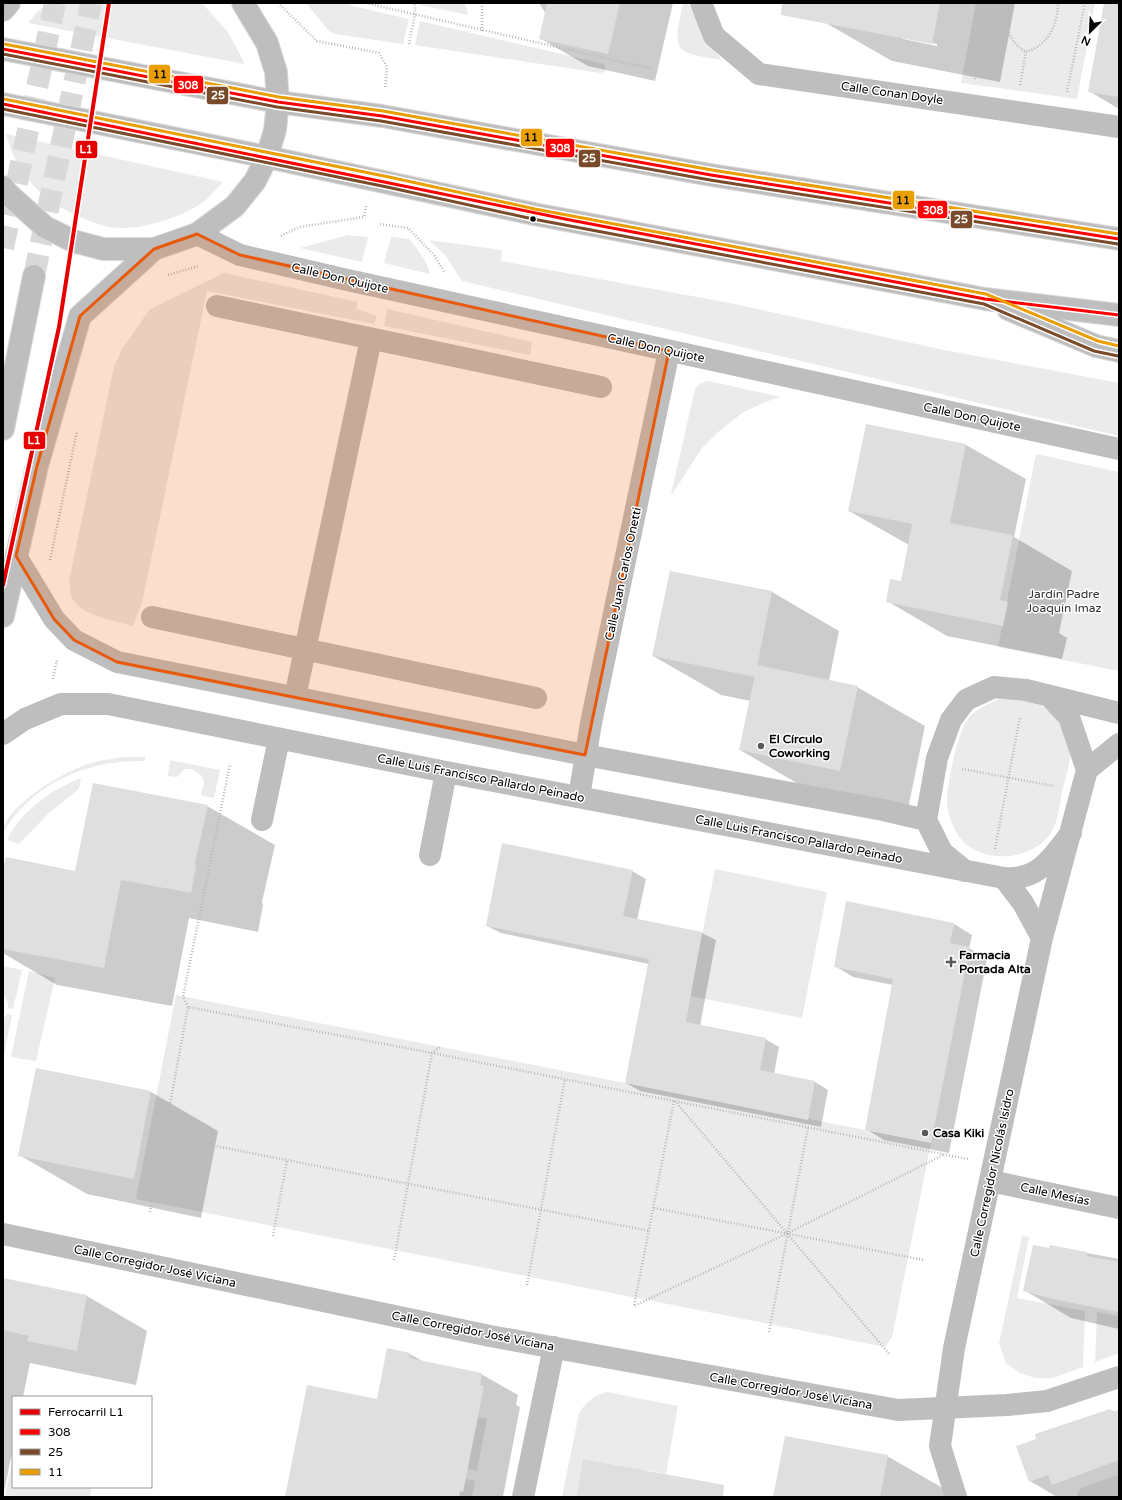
<svg xmlns="http://www.w3.org/2000/svg" width="1122" height="1500" font-family="'Varela Round',sans-serif">
<rect width="100%" height="100%" fill="#fff"/>
<path fill="#ebebeb" d="M49,3H202L228,32L245,64L28,23L38,11Z
M306,3H347L353,6L409,19L403,44L335,34L329,31Z
M420,3H465L468,15L421,5Z
M683,3H688L708,43L722,60C672,52 673,52 683,3Z
M976,3H1095L1077,99L961,83Z
M420,21L604,64L606,69L604,72L600,73L415,45Z
M6,134L223,182C217,188 212,194 206,200C187,215 148,228 124,228C110,229 94,223 82,218C42,201 18,177 6,134Z
M348,235L368,237L362,262L300,248Z
M391,237L409,239C418,250 426,259 430,274L384,263Z
M429,240L502,250L501,261L730,303L939,349L1119,383V436L462,281L446,256Z
M224,273L358,302L356,309L377,316L374,324L207,291L142,603L133,626C114,620 85,617 73,600C70,595 70,587 69,581L114,367L122,349L150,309Z
M387,309L532,342L530,355L384,326Z
M709,381L781,397L765,402L742,413L717,433L702,448L673,493L671,494L695,389L701,383Z
M1036,454L1119,472V671L998,647Z
M1000,698C1010,699 1022,699 1031,701C1050,707 1067,728 1071,748C1072,756 1064,783 1062,792C1059,808 1058,828 1045,840C1024,861 980,863 960,838C953,829 947,813 947,802C947,782 958,728 971,715C979,708 991,703 1000,698Z
M124,757H145V761C89,759 32,783 3,833C3,807 65,771 88,764C100,760 112,759 124,757Z
M170,760L220,770L214,798L201,795L204,782L202,776L192,769H185L177,777L168,776Z
M81,778L79,789L48,814L19,844L7,840C20,812 52,789 81,778Z
M715,869L827,892L802,1018L690,996Z
M3,966L22,970L13,1009L8,1008V1003L3,994Z
M29,971L55,978L36,1061L11,1057Z
M176,995L931,1143L892,1337L885,1347L136,1199Z
M7,1014L12,1015L3,1061V1021Z
M1022,1236L1029,1237L1017,1298L1085,1311L1083,1367L1053,1378H1035L1020,1373L1006,1363L999,1344Z
M1097,1312L1119,1316V1353L1095,1362Z
M607,1392L678,1406L666,1474L647,1470L643,1493L617,1488L621,1466L583,1459L576,1497H562L579,1413C587,1401 593,1396 607,1392Z
M478,1417L487,1419L477,1471L468,1469L471,1452L472,1427L477,1428Z
M13,1456V1487H92L90,1497H5Z
M466,1479L475,1481L472,1497H459L460,1491L463,1492Z"/>
<path fill="#0003" fill-rule="evenodd" d="M539,3H673L655,81L588,66L541,39L546,14Z
M828,3H1015L1000,82L892,61L824,22ZM903,37L937,44V46L903,39Z
M1119,13V109L1089,91Z
M867,425L966,445L1026,479L1014,537L1072,571L1059,633L1067,638L1062,659L947,636L887,601L902,582L909,545L849,511Z
M772,592L839,631L829,681L857,687L925,726L908,809L807,789L740,750L751,701L721,695L653,656Z
M207,806L275,845L262,902L263,905L258,932L189,918L172,1006L57,985L3,953V876L76,872Z
M632,871L646,879L637,920L702,933L716,940L700,1026L765,1039L779,1047L774,1074L815,1082L828,1090L821,1127L640,1091L626,1083L649,964L501,933L487,926Z
M847,902L954,924L972,935L969,948L987,959L949,1153L884,1140L866,1129L893,985L853,977L835,966Z
M151,1092L218,1131L201,1218L87,1194L19,1155Z
M1087,1253L1119,1259V1329L1071,1318L1024,1290Z
M3,1279L87,1296L147,1331L136,1385L30,1363L23,1397H13V1448L3,1497Z
M388,1350L410,1354L424,1362L481,1374L518,1395L516,1405L520,1407L503,1497H286L378,1400Z
M1110,1410L1115,1412L1119,1411V1492L1106,1497H1057L1030,1481Z
M887,1456L955,1495V1497H774Z"/>
<path fill="#dfdfdf" d="M547,3H620L608,54L539,39Z
M782,3H940L932,44L781,15Z
M1104,3H1119V97L1088,92Z
M866,424L966,444L950,523L1013,535L1000,600L1008,602L1003,626L886,602L890,579L901,581L912,524L848,511Z
M670,571L772,591L755,677L652,656Z
M757,665L858,686L840,771L739,750Z
M93,783L208,805L195,863L196,866L191,893L121,880L104,968L3,949V869L6,857L75,871Z
M502,843L633,870L623,916L702,932L686,1022L766,1038L760,1070L815,1081L808,1120L625,1083L649,959L486,926Z
M846,901L954,923L950,943L970,947L931,1143L865,1130L893,979L834,967Z
M36,1068L151,1091L134,1179L18,1156Z
M1033,1245L1049,1248L1050,1245L1087,1252V1256L1119,1262V1311L1117,1312L1049,1298L1023,1291Z
M3,1278L87,1295L77,1351L27,1341L29,1336L3,1330Z
M387,1348L410,1353L409,1358L482,1373L480,1385L484,1386L463,1492L460,1491L459,1497H285L307,1385L377,1399Z
M1110,1409L1112,1412L1119,1410V1460L1052,1485L1048,1475L1029,1482L1016,1446L1036,1439L1035,1434Z
M785,1436L888,1455L880,1497H773Z
M583,1459L724,1485L723,1497H576Z"/>
<g fill="none" stroke-linecap="round" stroke-linejoin="round">
<path stroke="#d9d9d9" stroke-width="22" stroke-dasharray="22 11" stroke-linecap="butt" d="M3,248L55,3
M34,276L91,3"/>
<defs>
<path id="major" d="M3,10L9,3
M3,49L278,102
M3,104L267,157
M3,187L7,193L45,227L73,241L103,249H154L197,234L235,206L255,181L267,157L275,130L278,102L276,72L267,43L243,3
M3,429L34,276
M3,616L37,466L80,316L154,249"/>
<path id="highway" d="M278,102L382,116L711,175L1119,239
M267,157L534,214L985,299L1119,315
M1008,309L1096,346L1119,351"/>
</defs>
<use href="#major" stroke="#dbdbdb" stroke-width="24"/>
<use href="#highway" stroke="#dbdbdb" stroke-width="24"/>
<path stroke="#b9b9b9" stroke-width="2.5" stroke-dasharray="1 2" stroke-linecap="butt" d="M278,3L317,41L379,53L387,67L385,89
M366,3L652,69
M482,3V31
M1008,3C1002,21 1009,43 1026,52
M409,44L415,14V3
M1026,52C1031,50 1037,48 1041,44C1053,34 1058,18 1058,3
M975,79L990,3
M1020,85L1026,52
M1067,92L1085,3
M380,224L408,228L434,255L445,273
M281,236L299,227L364,217L366,206
M168,275L199,266
M50,560L77,431
M53,679L57,660
M962,769L1054,786
M995,849L1020,717
M188,1007L183,997L230,764
M674,1101L634,1306L786,1234L943,1155
M675,1101L890,1355
M164,1136L650,1231
M654,1208L924,1260
M150,1212L188,1007L432,1053L968,1159
M273,1236L287,1160
M394,1260L432,1053L440,1047
M527,1285L565,1079
M769,1332L808,1127"/>
<path stroke="#bebebe" stroke-width="22" d="M701,3L714,36L759,74L1119,127
M197,234L240,255L343,279L1119,449
M217,306L601,387
M16,556L54,619L74,640L117,662L585,755L883,810L926,820
M152,617L536,698
M295,697L371,339
M3,734L25,719L61,704H108L446,772L1004,878C1039,881 1052,857 1071,833
M1087,770L1119,744
M579,797L591,723L669,351
M262,820L279,739
M430,855L446,772
M965,871L942,852L926,820L937,758L951,720L966,700L994,687L1026,690L1119,713
M1004,878L1023,903L1042,938
M990,1181L1119,1208
M3,1234L490,1336L898,1410L1007,1405L1047,1401L1119,1377
M523,1497L554,1347
M956,1497L940,1446L954,1348L1042,938L1087,770L1069,717L1050,697
M1088,1497L1119,1486"/>
<use href="#major" stroke="#bebebe" stroke-width="22"/>
<use href="#highway" stroke="#bebebe" stroke-width="22"/>
<defs>
<path id="bus-1" d="M3,49L278,102L382,116L711,175L1119,239
M3,104L570,220L985,299L1119,315"/>
<path id="bus-2" d="M3,54L277,107L381,121L710,180L1118,244
M3,109L387,187L533,219L984,304L1094,351L1118,356"/>
<path id="bus-3" d="M4,44L279,97L383,111L712,170L1119,234
M4,99L389,177L535,209L986,294L1098,341L1119,346"/>
</defs>
<use href="#bus-1" stroke="#fff" stroke-width="6"/>
<use href="#bus-2" stroke="#fff" stroke-width="6"/>
<use href="#bus-3" stroke="#fff" stroke-width="6"/>
<use href="#bus-1" stroke="#f00" stroke-width="3"/>
<use href="#bus-2" stroke="#7a4b2a" stroke-width="3"/>
<use href="#bus-3" stroke="#eb9e00" stroke-width="3"/>
<defs>
<path id="rail-1" d="M3,585L59,327L109,3"/>
</defs>
<use href="#rail-1" stroke="#fff" stroke-width="7"/>
<use href="#rail-1" stroke="#e60000" stroke-width="4"/>
</g>
<path fill="#e8590c" fill-opacity="0.2" stroke="#e8590c" stroke-width="3" stroke-linejoin="round" d="M197,234L240,255L669,351L585,755L117,662L74,640L54,619L16,556L37,466L80,316L154,249Z"/>
<circle fill="#000" stroke="#fff" stroke-width="1.5" cx="533" cy="219" r="3.5"/>
<g fill="#595959" stroke="#fff" stroke-width="1.5">
<circle cx="761" cy="746" r="4"/>
<path d="M949 956h4v4h4v4h-4v4h-4v-4h-4v-4h4z"/>
<circle cx="925" cy="1133" r="4"/>
</g>
<g text-anchor="middle" dominant-baseline="central" stroke-width="3" stroke-linejoin="round" paint-order="stroke">
<g font-size="12" fill="#000" stroke="#fff">
<text transform="translate(892 93) rotate(8)">Calle Conan Doyle</text>
<text transform="translate(340 278) rotate(13)">Calle Don Quijote</text>
<text transform="translate(656 348) rotate(12)">Calle Don Quijote</text>
<text transform="translate(972 417) rotate(12)">Calle Don Quijote</text>
<text transform="translate(623 574) rotate(-78)">Calle Juan Carlos Onetti</text>
<text transform="translate(481 778) rotate(11)">Calle Luis Francisco Pallardo Peinado</text>
<text transform="translate(799 839) rotate(11)">Calle Luis Francisco Pallardo Peinado</text>
<text transform="translate(992 1173) rotate(-78)">Calle Corregidor Nicolás Isidro</text>
<text transform="translate(1055 1194) rotate(12)">Calle Mesías</text>
<text transform="translate(155 1266) rotate(12)">Calle Corregidor José Viciana</text>
<text transform="translate(473 1331) rotate(11)">Calle Corregidor José Viciana</text>
<text transform="translate(791 1391) rotate(10)">Calle Corregidor José Viciana</text>
</g>
<g font-size="12" fill="#323232" stroke="#fff">
<text x="1064" y="594">Jardín Padre<tspan x="1064" dy="14">Joaquín Imaz</tspan></text>
</g>
<g font-size="12" font-weight="bold" fill="#000" stroke="#fff" text-anchor="start">
<text x="769" y="739">El Círculo<tspan x="769" dy="14">Coworking</tspan></text>
<text x="959" y="955">Farmacia<tspan x="959" dy="14">Portada Alta</tspan></text>
<text x="933" y="1133">Casa Kiki</text>
</g>
</g>
<g stroke="#fff" stroke-width="1.5">
<rect x="148" y="64" width="23" height="20" rx="4" fill="#eb9e00"/>
<rect x="173" y="75" width="31" height="19" rx="4" fill="#f00"/>
<rect x="206" y="86" width="23" height="19" rx="4" fill="#7a4b2a"/>
<rect x="520" y="128" width="23" height="19" rx="4" fill="#eb9e00"/>
<rect x="545" y="138" width="30" height="20" rx="4" fill="#f00"/>
<rect x="75" y="140" width="23" height="19" rx="4" fill="#e60000"/>
<rect x="578" y="149" width="23" height="19" rx="4" fill="#7a4b2a"/>
<rect x="892" y="190" width="23" height="20" rx="4" fill="#eb9e00"/>
<rect x="917" y="200" width="31" height="19" rx="4" fill="#f00"/>
<rect x="950" y="210" width="23" height="19" rx="4" fill="#7a4b2a"/>
<rect x="23" y="431" width="23" height="19" rx="4" fill="#e60000"/>
</g>
<g font-size="11" text-anchor="middle" font-weight="bold" fill="#fff">
<text x="188" y="89">308</text>
<text x="218" y="99">25</text>
<text x="560" y="152">308</text>
<text x="86" y="153">L1</text>
<text x="589" y="162">25</text>
<text x="933" y="214">308</text>
<text x="961" y="223">25</text>
<text x="34" y="444">L1</text>
</g>
<g font-size="11" text-anchor="middle" font-weight="bold" fill="#111">
<text x="160" y="78">11</text>
<text x="531" y="141">11</text>
<text x="903" y="204">11</text>
</g>
<rect width="1122" height="1500" fill="none" stroke="#000000" stroke-width="8"/>
<rect x="12" y="1396" width="140" height="92" fill="#ffffff" stroke="#999999"/>
<rect x="20" y="1409" width="20" height="6" fill="#e60000" stroke="#999999"/>
<text x="48" y="1416" font-size="12" fill="#000000">Ferrocarril L1</text>
<rect x="20" y="1429" width="20" height="6" fill="#ff0000" stroke="#999999"/>
<text x="48" y="1436" font-size="12" fill="#000000">308</text>
<rect x="20" y="1449" width="20" height="6" fill="#7a4b2a" stroke="#999999"/>
<text x="48" y="1456" font-size="12" fill="#000000">25</text>
<rect x="20" y="1469" width="20" height="6" fill="#eb9e00" stroke="#999999"/>
<text x="48" y="1476" font-size="12" fill="#000000">11</text>
<g transform="translate(1090 32) rotate(204)" stroke="#ffffff" stroke-width="3" paint-order="stroke">
<path d="M0-3L7 15L0 10L-7 15Z" fill="#000000"/>
<text y="-6" font-size="11" font-weight="bold" text-anchor="middle" fill="#000000">N</text>
</g>
</svg>
